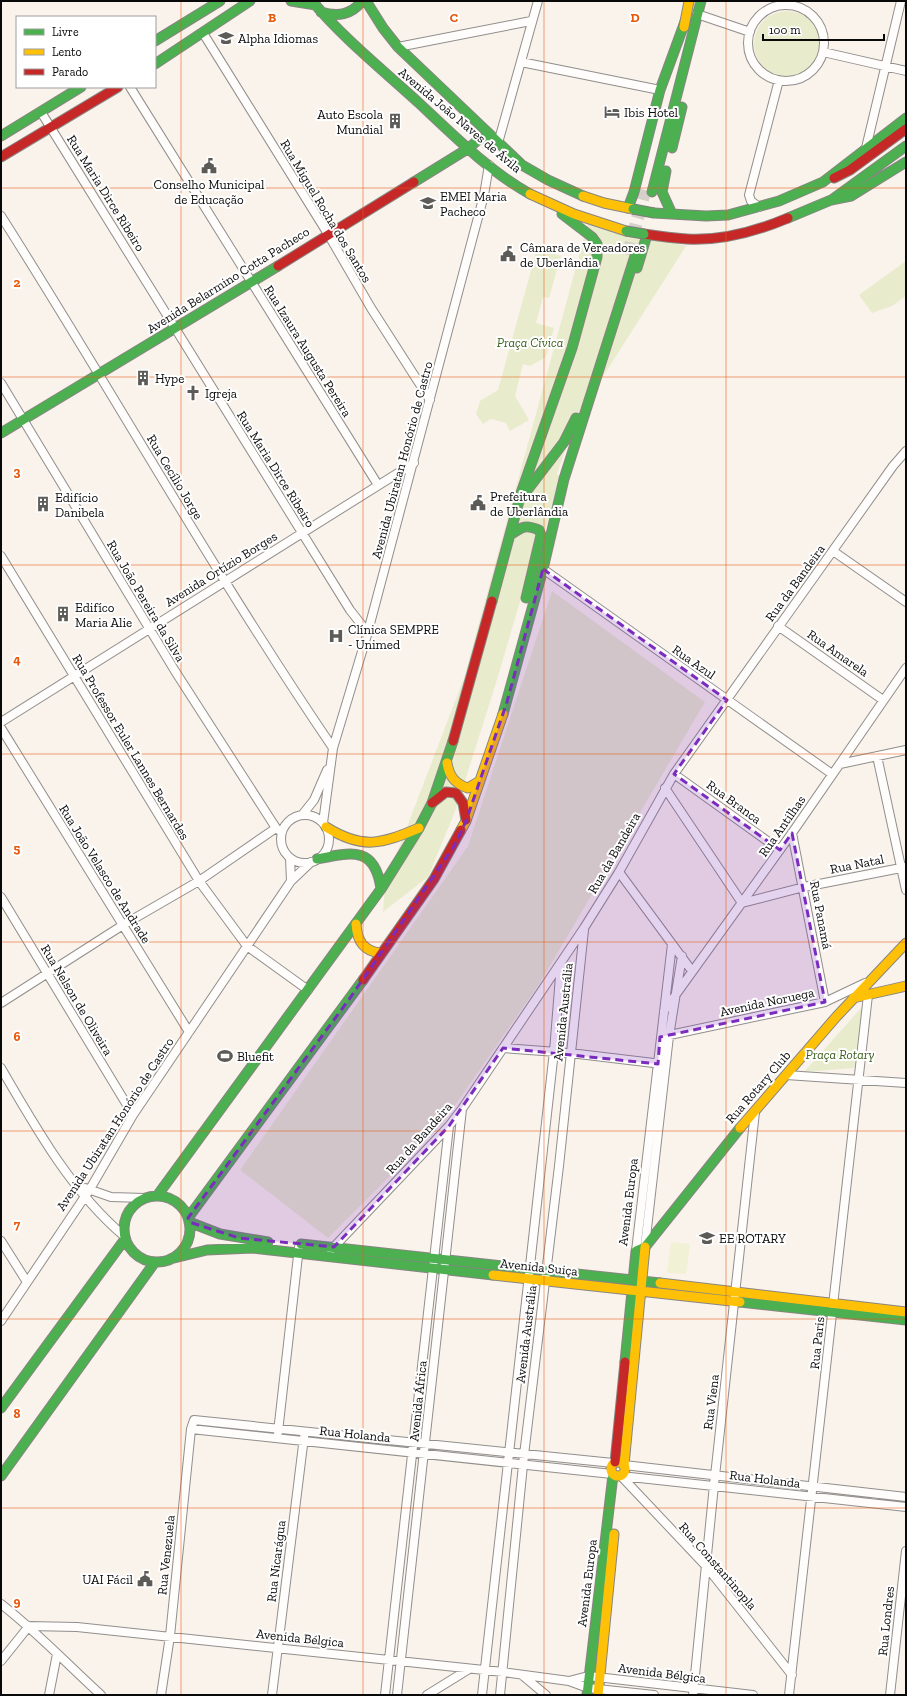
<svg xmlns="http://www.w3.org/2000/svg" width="907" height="1696" font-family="'Zilla Slab',serif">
<rect width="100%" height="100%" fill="#f9f3ec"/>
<path fill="#e8eccc" d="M754 44a33 33 0 1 1 66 0a33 33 0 1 1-66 0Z
M588,223L686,246L576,419L557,474L561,476L543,538L539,537L496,683L456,809L428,877L383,912L385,884L464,678Z
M537,249L561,256L549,298L543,297L536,323L554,328L546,357L530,366L523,364L515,396L529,420L510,431L506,423L491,419L483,424L476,414L480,401L498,390Z
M906,261V296L892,306L872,313L859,295Z
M552,591L705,702L538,986L442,1124L328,1238L240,1170L468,846Z
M862,1007L854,1068L804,1072Z"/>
<path fill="#f1f1d5" d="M671,1242L690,1244L686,1274L667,1273Z"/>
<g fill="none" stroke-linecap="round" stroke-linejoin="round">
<path stroke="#d5d0ca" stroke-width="13" stroke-dasharray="13 6" stroke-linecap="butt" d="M628,255L645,190"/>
<defs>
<path id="street" d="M748 43a38 38 0 1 1 76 0a38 38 0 1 1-76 0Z
M697,14L750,32
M203,33L328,234L371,308L430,400
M398,47L531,21
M823,52L906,71
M521,62L660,90
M130,87L378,485
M41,112L350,610L368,633
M498,143L538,1
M866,148L901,1
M759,207L751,201L749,195L779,80
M1,216C113,392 215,575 333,748
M1,383L175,671L276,828
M833,551L906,602
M1,556L199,881L247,946L308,990
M543,569L832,774
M778,626L883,700
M1,722L414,463
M1,728L189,1032
M877,756L906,890
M840,764L906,750
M674,774L780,850
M665,788L742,903L804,887L906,867
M302,815L314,800L327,770
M281 839a24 24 0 1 1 48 0a24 24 0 1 1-48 0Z
M323,823L333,748L367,635L484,195L489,165
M792,833L825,1002
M290,858L291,881
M619,872L692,971
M1,897L133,1115
M1,1003L123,925L199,881L276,828L281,832
M664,1011L792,833L906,668
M665,1036L825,1002L865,983
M503,1048L570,1053L662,1064
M1,1068C36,1128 71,1191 124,1236
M786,1075L906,1083
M85,1188L111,1197L145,1198
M1,1241L27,1282
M645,1246L669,1036L682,956
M331,1250L449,1126L462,1109L584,928L619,872L674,774L893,466L906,451
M636,1251L672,944
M1,1321L90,1189L133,1115L291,881L311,862
M191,1429L612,1474
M278,1432L299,1247
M624,1465L906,1497
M621,1476L906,1507
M621,1476L706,1566L792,1675
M1,1604C37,1632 68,1665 101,1695
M29,1626L77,1627L503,1672L569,1681L588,1688L654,1695
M1,1661L29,1626
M522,1675L546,1695
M569,1681L588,1676L753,1695
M49,1695L57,1654
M161,1695L170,1636L191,1429L194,1420L613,1463
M272,1695L304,1437
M385,1695L449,1126
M397,1695L462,1109
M427,1695L469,1669
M482,1695L554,1051L561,964
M500,1695L524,1455L559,1166L584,930
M693,1695L714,1485L755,1112
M789,1695L868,995
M890,1695L906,1551"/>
<path id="fast" d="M291,1L316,5
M312,1C344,39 383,70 420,104C454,136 489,171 530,194
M366,1L383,28L398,47L522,165L548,180L583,196
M321,12C338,17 351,15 362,1
M155,41L220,1
M155,64L250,1
M1,136L81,87
M469,148L479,139L493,137
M672,148L682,107
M666,171L662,192L672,214
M414,182L469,148
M652,192L701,1
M833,199L906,146
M628,208L634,192L660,90L686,19
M654,213L706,216L728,215L779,201L823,182L906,118
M788,218L831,200L851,196L906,162
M637,268L647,235
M1,433L278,266
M521,493L572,348L597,257V244L592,237L562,214
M510,535C522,527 525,524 539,530L541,535L526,598
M492,601L519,501L564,442L576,418
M503,714L543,569L564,479L635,256
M317,859C352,852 375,846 381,889
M157,1196L381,889L419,828L432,803L453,741
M124 1229a33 33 0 1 1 66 0a33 33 0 1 1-66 0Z
M188,1218L363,980
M189,1222L220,1234L268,1242
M301,1244L660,1283
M170,1259L207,1250L253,1248L493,1275
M740,1302L906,1320
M625,1362L636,1251L645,1247L740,1128
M1,1408L125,1239
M1,1476L155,1262
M587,1695L613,1475"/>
<path id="slow" d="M684,27L689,1
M530,194L574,214L626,231
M583,196L604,203L633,209
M447,763C449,776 455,784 468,788L480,781
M326,827C363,850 381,844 419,828
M461,830L466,821L503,714
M356,924C357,940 363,951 380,953
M853,998L906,986
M740,1128L837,1016L906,943
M493,1275L740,1302
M660,1283L906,1312
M611 1469a7 7 0 1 1 14 0a7 7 0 1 1-14 0Z
M624,1465L645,1247
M598,1695L614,1534"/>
<path id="jam" d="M1,157L118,87
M834,178L850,170L906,129
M644,234C658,236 673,238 687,239C721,241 757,231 788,218
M278,266L414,182
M453,741L492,601
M432,803L446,792L456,793L463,803L466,820
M363,980L434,879L461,830
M615,1462L625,1362"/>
</defs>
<use href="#street" stroke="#918e8b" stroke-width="10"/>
<use href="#fast" stroke="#888582" stroke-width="11"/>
<use href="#slow" stroke="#888582" stroke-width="11"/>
<use href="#jam" stroke="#888582" stroke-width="11"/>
<use href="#street" stroke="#fefdfc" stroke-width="8"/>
<use href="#fast" stroke="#4caf50" stroke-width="9"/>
<use href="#slow" stroke="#ffc107" stroke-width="9"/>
<use href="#jam" stroke="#c62828" stroke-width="9"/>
<defs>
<path id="fast-bridge" d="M633,209L654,213
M626,231L644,234"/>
</defs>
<use href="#fast-bridge" stroke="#7e7c78" stroke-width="11" stroke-linecap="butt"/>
<use href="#fast-bridge" stroke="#4caf50" stroke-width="9"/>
</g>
<path fill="#7b2cbf" fill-opacity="0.2" stroke="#7b2cbf" stroke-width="3" stroke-dasharray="8 5" stroke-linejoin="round" d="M543,569L727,700L674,774L780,850L792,833L825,1002L660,1037L658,1064L503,1048L449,1126L334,1247L239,1238L189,1222L188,1218L350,998L454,846L466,821L507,702Z"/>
<path fill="none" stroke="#e8590c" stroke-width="1" stroke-opacity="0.55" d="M181,1V1695M363,1V1695M544,1V1695M726,1V1695M1,188H906M1,377H906M1,565H906M1,754H906M1,942H906M1,1131H906M1,1319H906M1,1508H906"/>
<defs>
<symbol id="school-bare" viewBox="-9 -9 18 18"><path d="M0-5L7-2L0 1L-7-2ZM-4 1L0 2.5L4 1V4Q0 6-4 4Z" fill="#5d5b58" stroke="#fff" stroke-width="2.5" paint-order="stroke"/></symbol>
<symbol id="hotel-bare" viewBox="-9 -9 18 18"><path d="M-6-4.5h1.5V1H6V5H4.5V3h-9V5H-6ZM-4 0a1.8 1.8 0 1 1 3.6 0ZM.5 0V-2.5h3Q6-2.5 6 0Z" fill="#5d5b58" stroke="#fff" stroke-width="2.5" paint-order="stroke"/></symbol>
<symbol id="building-bare" viewBox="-9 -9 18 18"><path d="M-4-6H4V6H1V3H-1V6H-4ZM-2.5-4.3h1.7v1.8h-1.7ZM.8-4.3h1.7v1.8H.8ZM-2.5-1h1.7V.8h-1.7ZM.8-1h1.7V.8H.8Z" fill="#5d5b58" stroke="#fff" stroke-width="2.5" paint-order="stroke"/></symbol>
<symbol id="civic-bare" viewBox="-9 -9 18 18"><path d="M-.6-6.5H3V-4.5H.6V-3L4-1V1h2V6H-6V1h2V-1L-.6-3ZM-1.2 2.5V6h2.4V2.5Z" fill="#5d5b58" stroke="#fff" stroke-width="2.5" paint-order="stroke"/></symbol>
<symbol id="church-bare" viewBox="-9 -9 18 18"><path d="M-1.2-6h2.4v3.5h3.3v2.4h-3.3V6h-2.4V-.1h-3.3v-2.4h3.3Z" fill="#5d5b58" stroke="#fff" stroke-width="2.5" paint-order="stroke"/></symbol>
<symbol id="hospital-bare" viewBox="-9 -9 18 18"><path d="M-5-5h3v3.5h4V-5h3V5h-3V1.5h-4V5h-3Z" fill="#5d5b58" stroke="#fff" stroke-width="2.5" paint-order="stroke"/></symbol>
<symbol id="stadium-bare" viewBox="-9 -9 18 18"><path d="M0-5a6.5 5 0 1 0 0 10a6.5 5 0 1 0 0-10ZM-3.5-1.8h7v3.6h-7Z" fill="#5d5b58" stroke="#fff" stroke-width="2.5" paint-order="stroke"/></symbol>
</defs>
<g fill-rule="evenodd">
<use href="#school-bare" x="215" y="27" width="22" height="22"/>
<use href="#hotel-bare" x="601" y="101" width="22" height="22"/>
<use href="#building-bare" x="384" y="110" width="22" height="22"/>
<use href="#civic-bare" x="198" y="155" width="22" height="22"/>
<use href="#school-bare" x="417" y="192" width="22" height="22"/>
<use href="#civic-bare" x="497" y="243" width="22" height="22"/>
<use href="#building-bare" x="132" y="367" width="22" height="22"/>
<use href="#church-bare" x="182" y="382" width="22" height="22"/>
<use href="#civic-bare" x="467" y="492" width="22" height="22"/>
<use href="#building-bare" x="32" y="493" width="22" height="22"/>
<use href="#building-bare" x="52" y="603" width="22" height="22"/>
<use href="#hospital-bare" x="325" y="625" width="22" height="22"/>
<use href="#stadium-bare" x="214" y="1045" width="22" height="22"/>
<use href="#school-bare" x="696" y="1227" width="22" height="22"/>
<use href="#civic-bare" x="134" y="1568" width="22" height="22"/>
</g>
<g text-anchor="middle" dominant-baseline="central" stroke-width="4" stroke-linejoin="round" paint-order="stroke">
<g font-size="13" fill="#090909" stroke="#fff" text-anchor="start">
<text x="238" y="38">Alpha Idiomas</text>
<text x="624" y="112">Ibis Hotel</text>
<text x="383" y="114" text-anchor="end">Auto Escola<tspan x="383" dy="15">Mundial</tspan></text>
<text x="209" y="184" text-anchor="middle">Conselho Municipal<tspan x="209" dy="15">de Educação</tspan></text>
<text x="440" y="196">EMEI Maria<tspan x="440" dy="15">Pacheco</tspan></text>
<text x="520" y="247">Câmara de Vereadores<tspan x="520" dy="15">de Uberlândia</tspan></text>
<text x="155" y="378">Hype</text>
<text x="205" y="393">Igreja</text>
<text x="490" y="496">Prefeitura<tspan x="490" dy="15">de Uberlândia</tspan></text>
<text x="55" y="497">Edifício<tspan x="55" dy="15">Danibela</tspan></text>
<text x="75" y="607">Edifíco<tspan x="75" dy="15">Maria Alie</tspan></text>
<text x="348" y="629">Clínica SEMPRE<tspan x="348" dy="15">- Unimed</tspan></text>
<text x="237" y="1056">Bluefit</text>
<text x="719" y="1238">EE ROTARY</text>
<text x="133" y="1579" text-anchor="end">UAI Fácil</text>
</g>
<g font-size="13" fill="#090909" stroke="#fff">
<text transform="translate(460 120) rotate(40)">Avenida João Naves de Ávila</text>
<text transform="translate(106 193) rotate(58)">Rua Maria Dirce Ribeiro</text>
<text transform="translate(326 211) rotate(59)">Rua Miguel Rocha dos Santos</text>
<text transform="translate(228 280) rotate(-32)">Avenida Belarmino Cotta Pacheco</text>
<text transform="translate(308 351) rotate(58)">Rua Izaura Augusta Pereira</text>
<text transform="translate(402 460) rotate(-75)">Avenida Ubiratan Honório de Castro</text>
<text transform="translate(276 469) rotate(58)">Rua Maria Dirce Ribeiro</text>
<text transform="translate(175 477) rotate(59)">Rua Cecílio Jorge</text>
<text transform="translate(221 569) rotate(-32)">Avenida Ortízio Borges</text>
<text transform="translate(795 583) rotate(-54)">Rua da Bandeira</text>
<text transform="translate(146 601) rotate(59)">Rua João Pereira da Silva</text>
<text transform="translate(838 653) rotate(35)">Rua Amarela</text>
<text transform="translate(694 662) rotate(35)">Rua Azul</text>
<text transform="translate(131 747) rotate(59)">Rua Professor Euler Lannes Bernardes</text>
<text transform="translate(734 802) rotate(36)">Rua Branca</text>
<text transform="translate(782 826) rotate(-55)">Rua Antilhas</text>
<text transform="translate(614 853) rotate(-60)">Rua da Bandeira</text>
<text transform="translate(857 864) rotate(-11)">Rua Natal</text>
<text transform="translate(105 874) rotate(58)">Rua João Velasco de Andrade</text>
<text transform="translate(821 915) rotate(79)">Rua Panamá</text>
<text transform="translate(77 1000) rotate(59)">Rua Nelson de Oliveira</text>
<text transform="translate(767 1002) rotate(-12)">Avenida Noruega</text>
<text transform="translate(563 1012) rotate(-84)">Avenida Austrália</text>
<text transform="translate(758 1087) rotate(-49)">Rua Rotary Club</text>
<text transform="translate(115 1124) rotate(-57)">Avenida Ubiratan Honório de Castro</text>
<text transform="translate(419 1138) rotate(-48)">Rua da Bandeira</text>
<text transform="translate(628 1202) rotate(-83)">Avenida Europa</text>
<text transform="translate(539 1267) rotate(6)">Avenida Suiça</text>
<text transform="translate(526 1334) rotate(-83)">Avenida Austrália</text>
<text transform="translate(817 1343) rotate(-84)">Rua Paris</text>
<text transform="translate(418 1401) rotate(-84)">Avenida África</text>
<text transform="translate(711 1402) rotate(-83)">Rua Viena</text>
<text transform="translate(355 1434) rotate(6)">Rua Holanda</text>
<text transform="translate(765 1479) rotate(7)">Rua Holanda</text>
<text transform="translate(166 1555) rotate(-84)">Rua Venezuela</text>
<text transform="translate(276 1561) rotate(-83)">Rua Nicarágua</text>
<text transform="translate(718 1566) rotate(49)">Rua Constantinopla</text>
<text transform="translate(587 1583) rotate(-83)">Avenida Europa</text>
<text transform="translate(886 1621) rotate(-84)">Rua Londres</text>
<text transform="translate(300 1638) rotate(6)">Avenida Bélgica</text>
<text transform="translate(662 1673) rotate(7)">Avenida Bélgica</text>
</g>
<g font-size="13" font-style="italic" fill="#3b5f1c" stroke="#fff">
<text x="530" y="342">Praça Cívica</text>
<text x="840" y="1054">Praça Rotary</text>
</g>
</g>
<g font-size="13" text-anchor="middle" font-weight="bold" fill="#e8590c" stroke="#fff" stroke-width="4" stroke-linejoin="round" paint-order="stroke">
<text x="272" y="22">B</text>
<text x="454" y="22">C</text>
<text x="635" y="22">D</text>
<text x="17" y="287">2</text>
<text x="17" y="476">3</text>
<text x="17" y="664">4</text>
<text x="17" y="853">5</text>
<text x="17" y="1041">6</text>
<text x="17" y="1229">7</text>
<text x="17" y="1418">8</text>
<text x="17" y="1606">9</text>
</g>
<rect width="907" height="1696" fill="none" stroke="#090909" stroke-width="4"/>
<rect x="16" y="16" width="140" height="72" fill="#ffffff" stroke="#9d9d9d"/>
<rect x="24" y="29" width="20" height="6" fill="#4caf50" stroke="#9d9d9d"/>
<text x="52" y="36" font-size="12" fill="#090909">Livre</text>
<rect x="24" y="49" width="20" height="6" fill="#ffc107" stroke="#9d9d9d"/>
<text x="52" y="56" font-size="12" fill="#090909">Lento</text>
<rect x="24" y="69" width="20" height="6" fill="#c62828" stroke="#9d9d9d"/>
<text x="52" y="76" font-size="12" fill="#090909">Parado</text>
<path d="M763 34v6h121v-6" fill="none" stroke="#090909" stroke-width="2"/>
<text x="769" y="34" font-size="12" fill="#090909" stroke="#ffffff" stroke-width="3" paint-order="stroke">100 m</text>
</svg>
